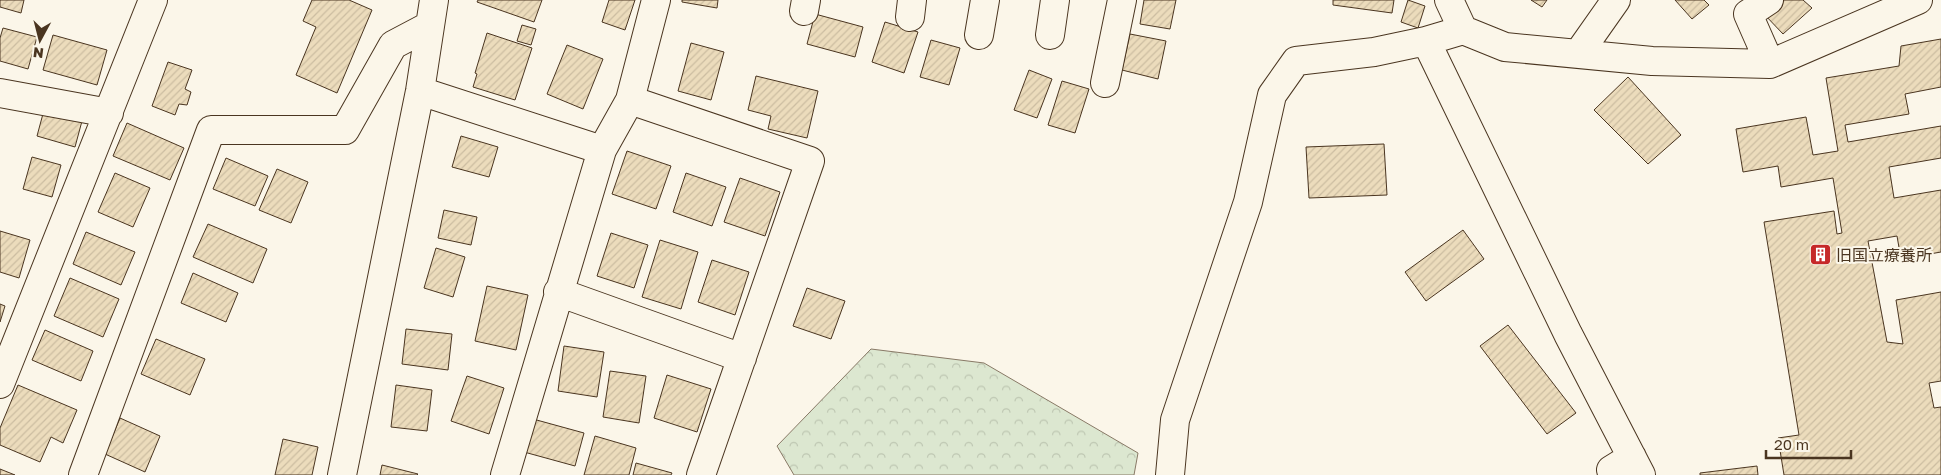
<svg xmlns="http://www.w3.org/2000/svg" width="1941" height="475" font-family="'Golos Text','Noto Sans JP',sans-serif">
<defs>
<pattern id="forest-crowns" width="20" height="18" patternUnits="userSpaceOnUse" patternTransform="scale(1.25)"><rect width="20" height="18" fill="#dce7d0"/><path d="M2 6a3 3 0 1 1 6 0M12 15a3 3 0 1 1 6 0" fill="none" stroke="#bec7b2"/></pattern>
<pattern id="building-hatch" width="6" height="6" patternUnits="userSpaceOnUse" patternTransform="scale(1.25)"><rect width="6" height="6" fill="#ecdcbc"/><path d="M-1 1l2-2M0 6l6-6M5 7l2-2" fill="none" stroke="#ccbda1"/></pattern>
</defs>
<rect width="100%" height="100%" fill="#fbf6e9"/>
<path fill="url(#forest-crowns)" stroke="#887966" d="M871,349L984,363L1138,453L1134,475H794L777,446Z"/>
<path fill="url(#building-hatch)" stroke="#4a3520" d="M0,0H24L21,13L0,7Z
M312,0H349L372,10L337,93L296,75L316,27L303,21Z
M478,0H542L534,22L477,2Z
M609,0H635L625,30L602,22Z
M682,0H718L717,8L682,2Z
M1144,0H1176L1170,29L1140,24Z
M1333,0H1394L1392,13L1333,5Z
M1408,0L1425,6L1418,28L1401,22Z
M1531,0H1547L1542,7Z
M1675,0H1704L1709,5L1692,19Z
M1784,0H1803L1812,8L1783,34L1764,14Z
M815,14L863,27L855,57L807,44Z
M885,22L918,32L904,73L872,62Z
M522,25L536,29L531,45L517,41Z
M3,28L37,37L28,69L0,61V38Z
M487,33L532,48L515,100L473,87L477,74L475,73Z
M1130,34L1166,41L1158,79L1122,70Z
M53,35L107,50L97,85L43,70Z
M1941,39V87L1905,94L1909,114L1845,125L1848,142L1941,126V158L1889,167L1894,198L1941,190V252L1901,259L1897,236L1868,241L1887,342L1903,344L1896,300L1941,292V381L1929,383L1934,408L1941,407V475H1784L1778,438L1799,435L1764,222L1834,211L1837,234L1842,233L1833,178L1781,187L1778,166L1743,172L1736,129L1806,117L1813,155L1838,151L1826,78L1899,66L1901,46Z
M931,40L960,48L949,85L920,77Z
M691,43L724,52L711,100L678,91Z
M567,45L603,59L583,109L547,94Z
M168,62L192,70L185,89L191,92L187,105L179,104L175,115L152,106Z
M1029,70L1052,79L1037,118L1014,110Z
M756,76L818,91L807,138L768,129L771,116L748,110Z
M1628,77L1681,135L1648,164L1594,110Z
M1062,81L1089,89L1075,133L1048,125Z
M44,110L82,121L75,147L37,136Z
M127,123L184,148L170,180L113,156Z
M461,136L498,147L489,177L452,167Z
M1384,144L1387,195L1309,198L1306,147Z
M627,151L671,166L656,209L612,194Z
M32,157L61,165L52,197L23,189Z
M226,158L268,176L255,206L213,189Z
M277,169L308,182L291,223L259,210Z
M115,173L150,188L133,227L98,212Z
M686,173L726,187L712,226L673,212Z
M740,178L780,192L765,236L724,222Z
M444,210L477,217L471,245L438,238Z
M208,224L267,249L253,283L193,257Z
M1463,230L1484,259L1426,301L1405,272Z
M0,231L30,240L19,278L0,272Z
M86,232L135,252L121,285L73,264Z
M611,233L648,245L634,288L597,276Z
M660,240L698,252L681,309L642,297Z
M436,248L465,257L453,297L424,288Z
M712,260L749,272L735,315L698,302Z
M193,273L238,293L226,322L181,303Z
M70,278L119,299L103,337L54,316Z
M487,286L528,295L516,350L475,341Z
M807,288L845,301L831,339L793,326Z
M0,304L5,306L0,322Z
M1508,325L1576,413L1547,434L1480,346Z
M406,329L452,334L448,370L402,364Z
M45,330L93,351L81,381L32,360Z
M156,339L205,359L190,395L141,374Z
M564,346L604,352L597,397L558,391Z
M610,371L646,376L639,423L603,417Z
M667,375L711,389L697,432L654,418Z
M467,376L504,388L489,434L451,421Z
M18,385L77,410L63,443L51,437L40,462L0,445V428Z
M396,385L432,390L427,431L391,427Z
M120,418L160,436L145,472L105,454Z
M533,419L584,433L575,466L524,452Z
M595,436L636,448L629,475H584Z
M283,439L318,447L312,475H275Z
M636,463L672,473L671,475H633Z
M382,465L418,474L417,475H380Z
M1757,466L1758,475H1700V473Z
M0,469L15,475H0Z"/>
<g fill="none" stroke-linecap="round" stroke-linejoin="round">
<defs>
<path id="minor" d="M1449,0L1463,30
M1769,0L1748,14L1770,64
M804,11L806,0
M910,17L912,0
M979,35L985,0
M1050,35L1055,0
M1426,41L1568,334L1641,475
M1578,54L1616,0
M1105,83L1122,0
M420,91L602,150
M0,93L109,113
M630,100L810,161L701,475
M558,292L742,358
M0,384L153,0
M83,475L211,130H345L393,45L429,26
M342,475L420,91L434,0
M505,475L602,150L630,100L656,0
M1170,475L1175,420L1248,202L1272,95L1296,61L1374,52L1426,41L1463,30L1505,47L1652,61L1770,64L1918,0
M1613,475L1611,470L1632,457"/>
</defs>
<use href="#minor" stroke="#4a3520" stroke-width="30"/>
<use href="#minor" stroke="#fbf6e9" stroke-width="28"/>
</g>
<defs>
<symbol id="building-square" viewBox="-11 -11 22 22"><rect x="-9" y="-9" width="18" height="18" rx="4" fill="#c62828" stroke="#fbf6e9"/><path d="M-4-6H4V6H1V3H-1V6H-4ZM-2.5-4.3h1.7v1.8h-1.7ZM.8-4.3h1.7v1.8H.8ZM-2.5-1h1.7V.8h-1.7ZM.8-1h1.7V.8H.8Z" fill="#fff"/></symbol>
</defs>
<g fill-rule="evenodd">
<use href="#building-square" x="1808" y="242" width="25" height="25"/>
</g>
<g text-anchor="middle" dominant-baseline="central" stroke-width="4" stroke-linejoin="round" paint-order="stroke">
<g font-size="16" fill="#4a3520" stroke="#fbf6e9" text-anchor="start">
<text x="1836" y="255">旧国立療養所</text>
</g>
</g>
<g transform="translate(40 40) rotate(187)" stroke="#fbf6e9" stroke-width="4" paint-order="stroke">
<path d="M0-4L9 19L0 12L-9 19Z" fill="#4a3520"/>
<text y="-8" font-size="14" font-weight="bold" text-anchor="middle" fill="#4a3520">N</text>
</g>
<path d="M1766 450v8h85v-8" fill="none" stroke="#4a3520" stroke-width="2.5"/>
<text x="1774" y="450" font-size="15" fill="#4a3520" stroke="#fbf6e9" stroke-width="4" paint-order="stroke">20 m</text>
</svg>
